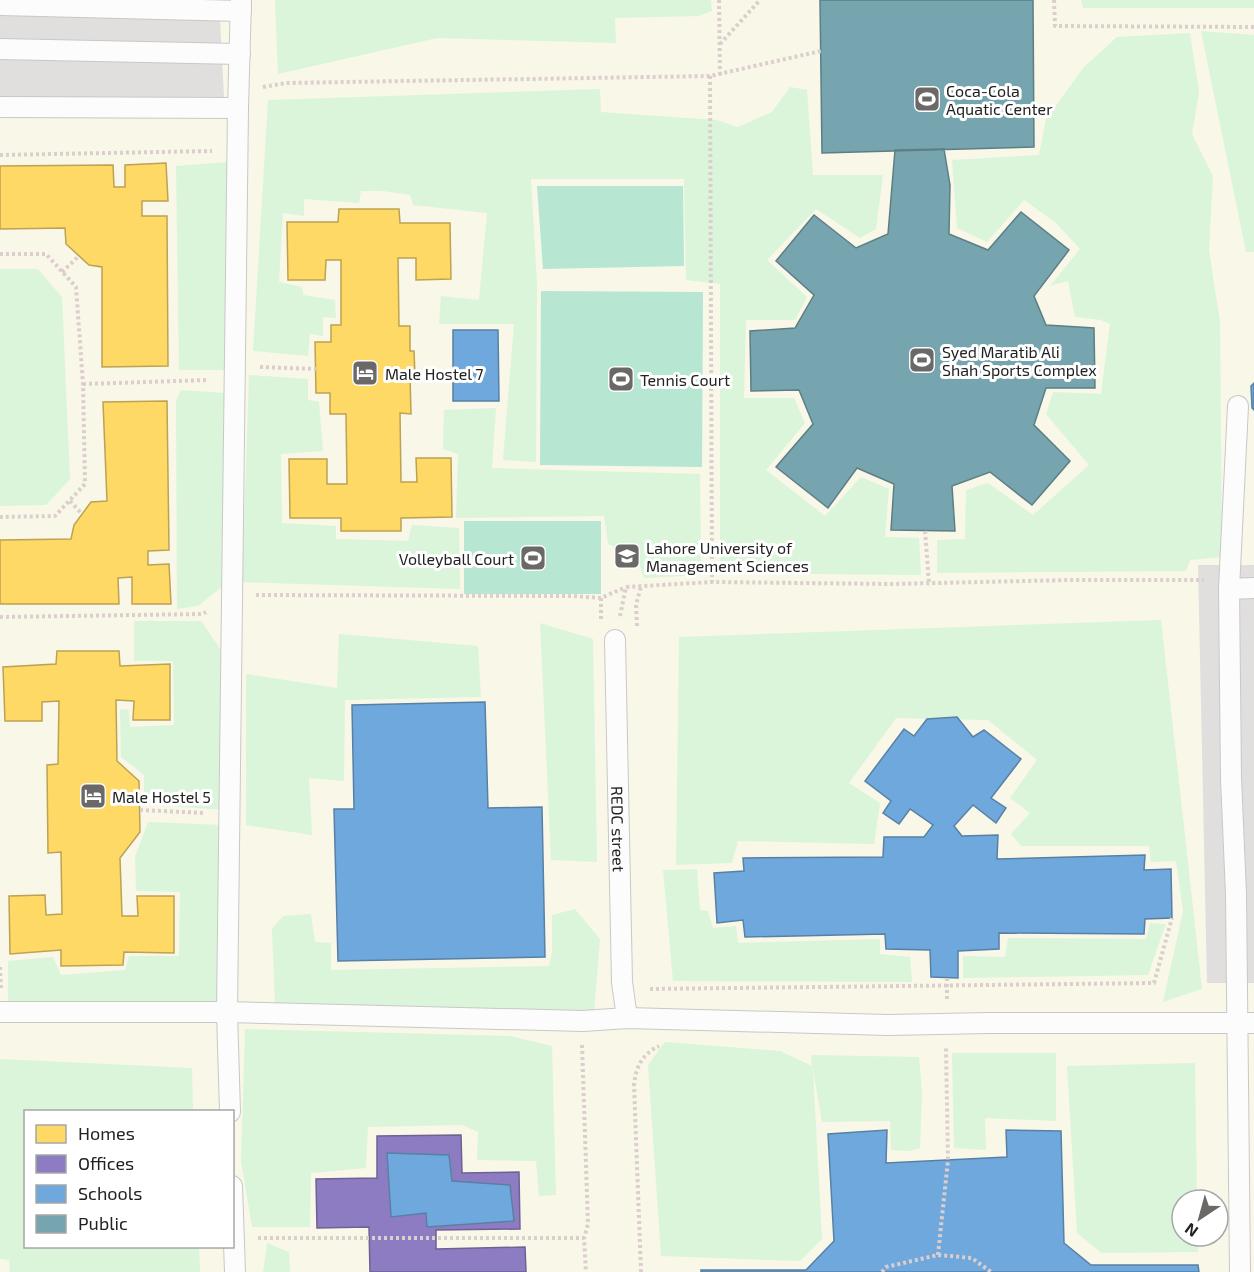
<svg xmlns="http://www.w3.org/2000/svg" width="1254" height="1272" font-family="'Exo 2',sans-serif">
<rect width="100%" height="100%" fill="#f0eeeb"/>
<path fill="#f8f7e8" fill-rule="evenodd" d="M0,0H1254V1272H0ZM26,1112H232V1246H26ZM1182,1200H1218V1236H1182Z"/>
<path fill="#daf5da" d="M275,0H711L712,11L698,16L615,18L616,43L437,38L278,74Z
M1081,0H1254V8H1083Z
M1201,31L1254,35V252H1246Z
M1190,33L1199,92L1192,134L1213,176L1209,250L1220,322L1222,557L1190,560L1186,571L937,573V540L965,539L966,490L988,483L1033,515L1089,465L1046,414L1053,392L1101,394L1110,324L1101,320L1075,317L1068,281L1050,286L1080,249L1056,223L1024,200L987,242L957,228L952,160L1039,155L1046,119L1084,67L1117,37Z
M790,87L807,90L813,175H883L876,229L860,238L816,209L767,260L807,297L795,320H746L744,398H794L805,423L766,470L825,516L861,477L889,489L885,537L919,538L921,575L720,573V284L686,280L684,179H531L537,284L536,462L503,460L514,324H439L441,296L479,300L487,213L413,205L410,195L383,191H361L359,203L304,199V216L283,213L279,282L302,287L303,295L335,300L336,318L323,317V336L310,334L308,356L253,351L268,100L600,89L601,112L717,120L738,127L772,112Z
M227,162L228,370H179L176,166Z
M0,269H38L62,297L70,479L46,505L0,506Z
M249,375L308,379V400L319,402L323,451L281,454L282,523L336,526V539L408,541L412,525L459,528L460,589L242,582Z
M181,390L224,393L223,586L198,606L177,609L176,401Z
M496,408L492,468L700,474L701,575L644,578L637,557L608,544L604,516L456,518L458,454L443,449L444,410Z
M1161,620L1202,989L1163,1002L1183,911L1176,861L1151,862L1149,846H1021L1011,834L1030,813L1010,798L1037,760L988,720L896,718L849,783L880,803L874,844L738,841L732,863L676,865L679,637Z
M134,621H201L223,653L225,810L144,804V775L121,757L120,709L129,710L130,727L174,725L173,661H134Z
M540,623L593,639L597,862L551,860Z
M339,634L478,646L481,697L345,700L344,781L309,778L312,835L246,825V674L337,688Z
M148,822L221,825L220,1002L8,1007V961L53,957L61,975L125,970L129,956H179L180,892L136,891L135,857Z
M697,869L700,910L708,911L713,928L736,926L738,943L880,939V954L910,957L912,982L673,981L663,870Z
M575,909L600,939L594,1013L275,1004L272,929L283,916L311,914L315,942L331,943V970L549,966L552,951V915Z
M1150,923L1166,924L1148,975L963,978V956L1005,957L1008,938L1146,939Z
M245,1029L510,1036L552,1046L556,1195L539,1196L536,1161L477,1160L478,1132L462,1125L368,1127L366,1168L311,1173L310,1227H252L241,1161Z
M665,1042L780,1051L812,1066L811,1055L919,1057L922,1093L920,1148L910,1151L891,1150L890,1121L822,1122L813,1069L822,1239L800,1261L661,1256L648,1065Z
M952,1053H1056V1121L985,1118L986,1150L954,1148Z
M0,1059L192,1068L193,1111L26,1112V1246L199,1247L200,1272H10L9,1260L0,1259Z
M1195,1063L1197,1200H1182V1236H1198V1252L1102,1253L1077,1233L1067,1066Z
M267,1243L289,1252L290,1272H263Z"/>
<path fill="#b7e6d2" d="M537,186H683L684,266L543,269Z
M541,291L703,292L702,467L540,465Z
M464,521H601V594H464Z"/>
<path fill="#e0dfde" d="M0,0H219L224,97H0Z
M1198,565H1254V983H1207Z"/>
<path fill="#ffd966" stroke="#bda252" stroke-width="1.5" d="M166,163L168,201H142V216H167L168,366L102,367V267L89,265L66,244L65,228L0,229V166L113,165L114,187H125V165Z
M339,209H399L400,223H450L451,279L416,280V258H398L399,326H410V351H414L415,376H410L411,414L400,413L401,482H417L416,458H451L452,517L401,518V531H341V518H290L289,459H327V484H347L346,414H330V393H316L315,342H331V325H341V260H326L325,280H288L287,222H338Z
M167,401L169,550L148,551V565L169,564L171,604H132V577L118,578L119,604H0V540L71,539L74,525L91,502L107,501L103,402Z
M57,651H119L120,666L170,664V720H133L134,701L116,700L117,761L139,781L140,832L120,858L122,916H138L137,896H174V953L124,952L123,965L61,966V950L10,954L9,896L45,895L46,915L62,914L61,852L48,853L47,765L58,764L59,701L42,702V721H5L3,667L56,664Z"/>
<path fill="#8e7cc3" stroke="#6e6193" stroke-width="1.5" d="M461,1135L462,1173L519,1172L520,1229L436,1230V1249L525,1247L526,1272H370L369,1227L317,1228L316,1179L377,1178V1136Z"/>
<path fill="#6fa8dc" stroke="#5880a4" stroke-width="1.5" d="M453,330H498L499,401H453Z
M1254,383V410L1252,408L1251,386Z
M485,702L488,808L542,807L545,957L338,961L334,809H354L352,705Z
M957,717L973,737L984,730L1021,759L991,798L1006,808L996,823L973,805L954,826L962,836L998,835L997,859L1145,855L1144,870L1171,869L1172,918L1145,919L1144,934L999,933V949L958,951V978L931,977L930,950L886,949L885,934L745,937L743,920L717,923L714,873L744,871L743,858L883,857L884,837H924L933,825L910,809L899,824L883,813L891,801L865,781L904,729L914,736L927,719Z
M887,1130L886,1163L1007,1157L1006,1130L1061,1131L1064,1243L1091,1265H1198L1199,1272H701V1270H806L834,1241L828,1134Z
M387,1153L449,1155L452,1181L510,1185L514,1221L427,1227L426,1213L391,1217Z"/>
<path fill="#76a5af" stroke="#5d7e85" stroke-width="1.5" d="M820,0H1033L1034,147L822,153Z
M944,149L950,185L949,234L988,250L1021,212L1069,250L1034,296L1046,325L1094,328L1095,388H1046L1034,425L1070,461L1032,505L990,472L952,486L955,531L891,530L894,484L857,468L828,508L776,467L813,424L799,390L751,391L750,331L795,328L814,295L776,261L814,215L856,248L888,234L895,150Z"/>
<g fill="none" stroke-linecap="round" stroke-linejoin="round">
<defs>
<g id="service">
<path d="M0,5L241,11"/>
<path d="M0,49L240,54"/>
<path d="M0,107L238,108"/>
<path d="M1238,406L1229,589L1231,778L1236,894L1240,1272"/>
<path d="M1229,589L1254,588"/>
<path id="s1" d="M615,640L622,982L627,1018"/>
<path d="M0,1012H227L583,1021L627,1018L888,1025L989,1023H1254"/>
<path d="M230,1112L227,1012L238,108L241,0"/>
<path d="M232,1186L235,1272"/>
</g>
</defs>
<use href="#service" stroke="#c9c8c7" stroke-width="22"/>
<path stroke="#dccecd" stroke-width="4" stroke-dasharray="3 3" stroke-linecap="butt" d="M719,0L720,75
M1054,0L1055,26L1254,27
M720,44L760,0
M710,76L712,582
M263,87L286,83L710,76L821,51
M0,155L212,151
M0,254H46L76,287L83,384L85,484L55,516L0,517
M62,272L79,256
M260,367L316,369
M83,384L208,380
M70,501L82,514
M925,531L929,583
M256,595L573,596L601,598L626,587
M601,598V620
M620,616L626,587L712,582L892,584L1069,580H1204
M0,617L203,614L206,612
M637,626L636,605L641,586
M140,810L205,813
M0,967L1,988
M947,978V999
M650,989L1154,983L1172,918
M582,1045L588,1224L584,1238L586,1272
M258,1238H584
M938,1255L948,1160L946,1048
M641,1272L634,1085C636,1067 642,1054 659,1046
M882,1272L886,1267L938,1255L972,1258L991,1272"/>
<use href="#service" stroke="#fdfcfc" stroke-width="20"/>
</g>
<defs>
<symbol id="stadium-square" viewBox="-11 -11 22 22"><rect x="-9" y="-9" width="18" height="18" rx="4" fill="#6a6968" stroke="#fff"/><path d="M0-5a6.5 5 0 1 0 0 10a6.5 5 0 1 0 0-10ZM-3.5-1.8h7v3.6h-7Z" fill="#fff"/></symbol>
<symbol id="hotel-square" viewBox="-11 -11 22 22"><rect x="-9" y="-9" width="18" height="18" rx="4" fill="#6a6968" stroke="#fff"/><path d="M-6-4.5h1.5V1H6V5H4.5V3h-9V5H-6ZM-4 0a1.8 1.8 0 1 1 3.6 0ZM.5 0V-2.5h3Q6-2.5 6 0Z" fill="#fff"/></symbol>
<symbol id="university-square" viewBox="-11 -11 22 22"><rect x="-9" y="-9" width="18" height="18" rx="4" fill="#6a6968" stroke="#fff"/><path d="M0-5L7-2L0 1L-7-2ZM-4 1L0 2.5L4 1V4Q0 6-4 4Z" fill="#fff"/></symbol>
</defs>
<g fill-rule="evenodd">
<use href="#stadium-square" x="912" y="84" width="30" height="30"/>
<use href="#stadium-square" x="907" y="345" width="30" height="30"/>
<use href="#hotel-square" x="350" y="358" width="30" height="30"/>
<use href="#stadium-square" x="606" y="364" width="30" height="30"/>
<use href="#university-square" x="612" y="541" width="30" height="30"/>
<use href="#stadium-square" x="518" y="543" width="30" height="30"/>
<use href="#hotel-square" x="78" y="781" width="30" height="30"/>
</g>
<g text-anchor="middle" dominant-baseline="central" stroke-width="6" stroke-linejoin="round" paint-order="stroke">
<g font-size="16" fill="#222" stroke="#fff" text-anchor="start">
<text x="946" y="90">Coca-Cola<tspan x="946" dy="18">Aquatic Center</tspan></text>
<text x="942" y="351">Syed Maratib Ali<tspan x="942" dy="18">Shah Sports Complex</tspan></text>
<text x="385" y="373">Male Hostel 7</text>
<text x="640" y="379">Tennis Court</text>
<text x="646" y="547">Lahore University of<tspan x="646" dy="18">Management Sciences</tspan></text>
<text x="514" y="558" text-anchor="end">Volleyball Court</text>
<text x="112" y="796">Male Hostel 5</text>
</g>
<g font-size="16" fill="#222" stroke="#fff">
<text stroke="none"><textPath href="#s1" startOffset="189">REDC street</textPath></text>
</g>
</g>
<rect x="24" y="1110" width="210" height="138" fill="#ffffff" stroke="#a7a7a7" stroke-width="1.5"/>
<rect x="36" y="1125" width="30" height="18" fill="#ffd966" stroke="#a7a7a7" stroke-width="1.5"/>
<text x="78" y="1140" font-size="18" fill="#222222">Homes</text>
<rect x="36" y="1155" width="30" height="18" fill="#8e7cc3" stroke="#a7a7a7" stroke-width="1.5"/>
<text x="78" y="1170" font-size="18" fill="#222222">Offices</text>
<rect x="36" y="1185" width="30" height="18" fill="#6fa8dc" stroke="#a7a7a7" stroke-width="1.5"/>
<text x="78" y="1200" font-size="18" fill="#222222">Schools</text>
<rect x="36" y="1215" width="30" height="18" fill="#76a5af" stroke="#a7a7a7" stroke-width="1.5"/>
<text x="78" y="1230" font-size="18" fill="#222222">Public</text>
<g transform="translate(1200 1218) rotate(216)"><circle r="28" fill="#ffffff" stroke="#a7a7a7" stroke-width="1.5"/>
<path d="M0-4.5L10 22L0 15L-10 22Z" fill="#6a6968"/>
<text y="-9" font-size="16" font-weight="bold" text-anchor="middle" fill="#222222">N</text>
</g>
</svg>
